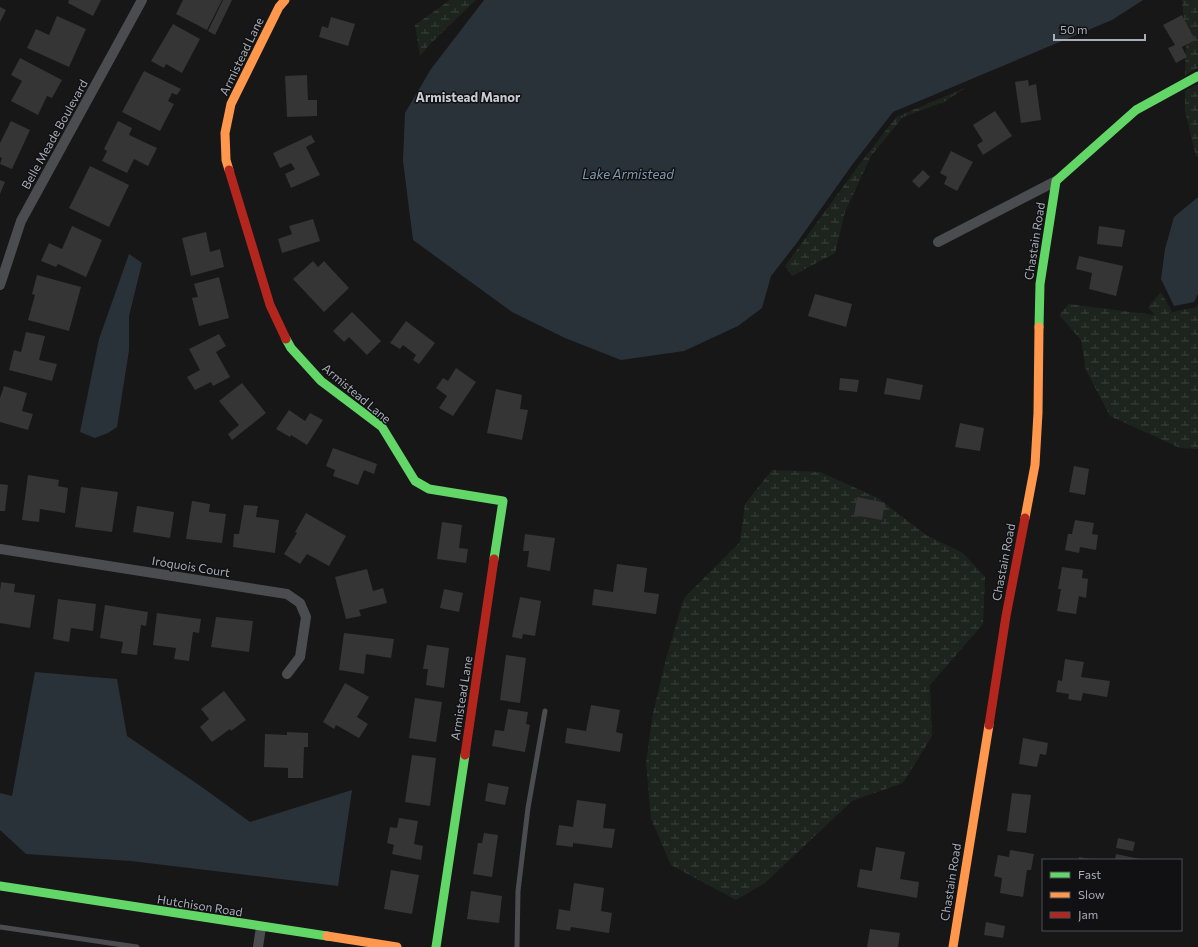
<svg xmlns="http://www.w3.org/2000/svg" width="1198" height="947" font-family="Commissioner,sans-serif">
<defs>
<pattern id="wetland-marsh" width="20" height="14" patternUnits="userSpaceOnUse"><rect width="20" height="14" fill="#1d241e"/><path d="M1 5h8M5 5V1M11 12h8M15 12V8" fill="none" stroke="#3b413d"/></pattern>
</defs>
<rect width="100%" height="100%" fill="#171717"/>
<path fill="url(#wetland-marsh)" d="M450,0H476L430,44L420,56L415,25Z
M1182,0H1198V68L1185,75L1186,43Z
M1198,84V157L1196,156L1185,111V91Z
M965,88L944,102L903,117L871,156L845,212L835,253L792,276L785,266L856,169L896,117Z
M1161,292L1172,312L1197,307L1198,305V449L1180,448L1110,416L1086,370L1081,340L1059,315L1069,304L1155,315L1148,307Z
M772,470L820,472L878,498L926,535L963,553L985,577L983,624L930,685L932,736L903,783L852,801L765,883L736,900L671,865L651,819L646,763L653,713L666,659L684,598L740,542L745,504Z"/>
<path fill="#2a3239" d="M484,0H1143L1112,20L893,112L852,165L796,244L771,276L762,308L738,326L684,351L621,360L565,338L512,312L413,240L403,161L405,113L431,69Z
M1198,197V294L1194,302L1174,306L1161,279L1165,249L1174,217Z
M129,254L142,263L129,316V350L117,427L108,433L95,438L80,432L99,339Z
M35,672L117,679L127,736L199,785L250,822L352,790L338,886L131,861L26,854L0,830V793L12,796Z"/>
<path fill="#353536" d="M69,0H101L93,16L68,3Z
M183,0H222L207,30L176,14Z
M223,0H232L215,35L208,31Z
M0,7L6,10L0,22Z
M1182,15L1195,40L1182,47L1187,57L1176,63L1168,48L1175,45L1163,25Z
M57,16L86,29L69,67L27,48L36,29L49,35Z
M331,17L355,24L348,46L319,37L322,26L328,28Z
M173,24L200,39L182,73L166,64L164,68L151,61Z
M20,58L62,80L52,98L47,96L38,115L11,101L22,81L11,75Z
M144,71L181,89L177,95L172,93L168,101L174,104L160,131L122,112Z
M307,75L308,100H317V116L287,117L285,76Z
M1028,80L1029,86L1036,84L1041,120L1021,123L1015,82Z
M995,111L1012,136L983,155L977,145L983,141L973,125Z
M11,121L30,130L12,169L0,164L2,158L0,157V143Z
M118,121L132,128L129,135L157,148L148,166L134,159L127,173L102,161L107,151L104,149Z
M311,135L315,142L306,147L320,175L291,188L285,174L295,169L291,163L280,168L273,153Z
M951,151L973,162L957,191L944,184L947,177L940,173Z
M90,166L129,185L109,227L69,208Z
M923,170L930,177L919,188L912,181Z
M0,180L5,182L0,194Z
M313,219L320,241L282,253L278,239L292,234L289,226Z
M72,226L102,240L86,277L58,264L56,267L41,261L49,243L62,249Z
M1099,226L1125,230L1122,247L1097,244Z
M206,232L210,252L220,249L224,267L191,276L182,238Z
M1079,256L1123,266L1116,296L1089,289L1092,273L1076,269Z
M313,261L318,267L324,261L349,288L324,312L293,279Z
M37,275L81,287L69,331L28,320L35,295L32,294Z
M219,277L229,318L199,326L192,298L198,297L194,284Z
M815,294L852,304L846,327L808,316Z
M352,312L381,341L367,355L349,337L344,342L333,331Z
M406,321L435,343L419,364L413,360L416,355L403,345L400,349L390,343Z
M26,332L45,336L39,360L57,364L52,381L9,370L14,350L21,352Z
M219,334L226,346L216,352L230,377L213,386L211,382L195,390L187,377L200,370L189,349Z
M456,368L476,382L453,416L439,408L447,396L436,388L443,378L448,381Z
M840,378L859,380L857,392L839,390Z
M887,378L923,385L920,400L884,394Z
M242,383L266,413L232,440L228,434L239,425L219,401Z
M4,386L27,393L22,411L33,414L28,430L0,422V398Z
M496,389L522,395L520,409L528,410L522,440L487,433Z
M289,410L305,421L310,413L323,420L307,445L291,435L290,437L276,429Z
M960,423L984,428L980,451L955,447Z
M333,448L377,464L374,474L364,470L358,485L333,476L335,470L326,466Z
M1074,466L1089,469L1085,495L1069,492Z
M28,475L59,480L58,486L68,488L65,513L40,509L39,522L22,520Z
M0,484L8,485L5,511H0Z
M81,487L118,492L112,532L75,527Z
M857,497L885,503L882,520L854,515Z
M192,501L210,504L209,512L226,514L222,543L186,539Z
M244,505L258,506L256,517L279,520L275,553L233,547L234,534H239Z
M137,506L174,512L170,538L133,532Z
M306,513L346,536L329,566L307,554L300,564L284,554L297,533L295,532Z
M1075,520L1094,523L1092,534L1098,535L1096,550L1080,547L1079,553L1065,550L1068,534H1072Z
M442,522L462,525L459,548L468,549L466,563L437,559Z
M525,534L555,538L550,571L527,567L529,551H523Z
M617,564L647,568L644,592L659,594L656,614L592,605L594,589L613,592Z
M1062,567L1083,570L1082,578L1088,579L1086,598L1079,596L1076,614L1057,611L1061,589H1058Z
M367,569L373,591L383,588L387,603L359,610L361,616L346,619L335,577Z
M1,582L15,584L14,592L35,595L30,628L0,623V591Z
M444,589L463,593L459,612L440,608Z
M520,597L541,601L535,636L523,634L522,639L512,637Z
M58,599L96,604L93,631L71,628L69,642L53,639Z
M105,605L148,612L146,626L141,625L137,655L121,653L123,642L100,638Z
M157,613L201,619L199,633L193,632L189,661L174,659L176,648L153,645Z
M216,617L253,621L249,652L211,647Z
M344,633L394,639L391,658L366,654L364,674L339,670Z
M427,645L449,648L444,688L426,685L428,669H423Z
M506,655L526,658L520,703L500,700Z
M1065,659L1084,662L1081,677L1110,681L1107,697L1083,693L1081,701L1068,699L1069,694L1056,692L1058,680L1062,681Z
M345,683L369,697L357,717L368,724L359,738L336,725L334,729L323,722Z
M224,691L246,720L231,731L230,729L212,742L200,727L209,719L201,709Z
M415,698L442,702L436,742L409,738Z
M591,705L620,710L616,732L623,734L620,752L565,743L567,728L586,731Z
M508,709L528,712L526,724L530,725L525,752L492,746L495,730L504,731Z
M287,732L308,733V747H304L303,778H288V768L264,767L265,734L287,735Z
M1023,738L1048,743L1046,755L1040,754L1037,767L1019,764Z
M412,755L436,758L430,806L405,802Z
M488,783L509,787L505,805L485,801Z
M1012,793L1031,795L1026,833L1007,831Z
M577,800L606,804L603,828L615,829L612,848L573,843V847L556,845L559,825L573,827Z
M399,818L418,821L414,844L423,846L421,860L392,854L394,845L387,843L390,827L397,828Z
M484,833L498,835L492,877L473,874L478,843H482Z
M1118,838L1135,842L1133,851L1116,848Z
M876,847L905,852L900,879L919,882L917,898L857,887L860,869L872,871Z
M1010,850L1034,854L1031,870H1027L1023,897L1000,893L1002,878L994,876L998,855L1009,857Z
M1116,854L1140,859L1139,860H1115Z
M1079,857L1090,859V860H1079Z
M391,870L419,875L412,914L384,909Z
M574,883L604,888L601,911L612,913L609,933L571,927L570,931L556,929L559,909L570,911Z
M471,891L502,896L499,923L467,919Z
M986,922L1005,926L1003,938L984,935Z
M870,929L900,933L898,947H867Z"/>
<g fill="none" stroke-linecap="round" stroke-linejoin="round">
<path stroke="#4b4c50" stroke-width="5" d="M0,927L137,947
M517,947L518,891L528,808L545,711"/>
<path stroke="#4b4c50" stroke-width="10" d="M938,242L1056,181
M0,285L21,221L142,0
M0,549L287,594L300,603L306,617L300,657L287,674
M258,947L261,927"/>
<path stroke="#63d668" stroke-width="9" d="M1039,327L1040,284L1056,181L1136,110L1198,76
M286,339L291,348L321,381L382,427L415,481L429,489L503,501L494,559
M0,886L327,936
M436,947L465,755"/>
<path stroke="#ff974d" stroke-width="9" d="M229,170L226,160L225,133L231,104L279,7L285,0
M1025,518L1035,465L1038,413L1039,327
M327,936L397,947
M953,947L989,725"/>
<path stroke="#b3261e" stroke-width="9" d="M229,170L270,305L286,339
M989,725L1006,616L1025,518
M465,755L494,559"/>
</g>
<g text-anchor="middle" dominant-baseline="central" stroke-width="3" stroke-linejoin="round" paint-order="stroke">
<g font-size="12" fill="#a8adb8" stroke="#111113">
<text transform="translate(241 56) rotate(-64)">Armistead Lane</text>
<text transform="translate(54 134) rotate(-61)">Belle Meade Boulevard</text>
<text transform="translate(1034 241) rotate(-81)">Chastain Road</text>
<text transform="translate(357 393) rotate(40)">Armistead Lane</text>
<text transform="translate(1003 562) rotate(-79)">Chastain Road</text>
<text transform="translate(191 566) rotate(9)">Iroquois Court</text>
<text transform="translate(461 698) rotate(-81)">Armistead Lane</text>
<text transform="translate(950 882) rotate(-81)">Chastain Road</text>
<text transform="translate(200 905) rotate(9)">Hutchison Road</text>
</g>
<g font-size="13" font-weight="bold" fill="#c9ccd4" stroke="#111113">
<text x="468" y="97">Armistead Manor</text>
</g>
<g font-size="13" font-style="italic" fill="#7f9bb3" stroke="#111113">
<text x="628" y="174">Lake Armistead</text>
</g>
</g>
<rect x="1042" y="859" width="140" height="72" fill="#111113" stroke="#4d4f55"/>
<rect x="1050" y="872" width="20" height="6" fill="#63d668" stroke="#4d4f55"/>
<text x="1078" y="879" font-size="12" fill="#a8adb8">Fast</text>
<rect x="1050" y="892" width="20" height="6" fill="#ff974d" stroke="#4d4f55"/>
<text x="1078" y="899" font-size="12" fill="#a8adb8">Slow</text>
<rect x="1050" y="912" width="20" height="6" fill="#b3261e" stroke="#4d4f55"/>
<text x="1078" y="919" font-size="12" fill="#a8adb8">Jam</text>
<path d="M1054 34v6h91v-6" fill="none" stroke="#a8adb8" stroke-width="2"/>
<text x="1060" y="34" font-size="12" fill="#a8adb8" stroke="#111113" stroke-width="3" paint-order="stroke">50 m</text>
</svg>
